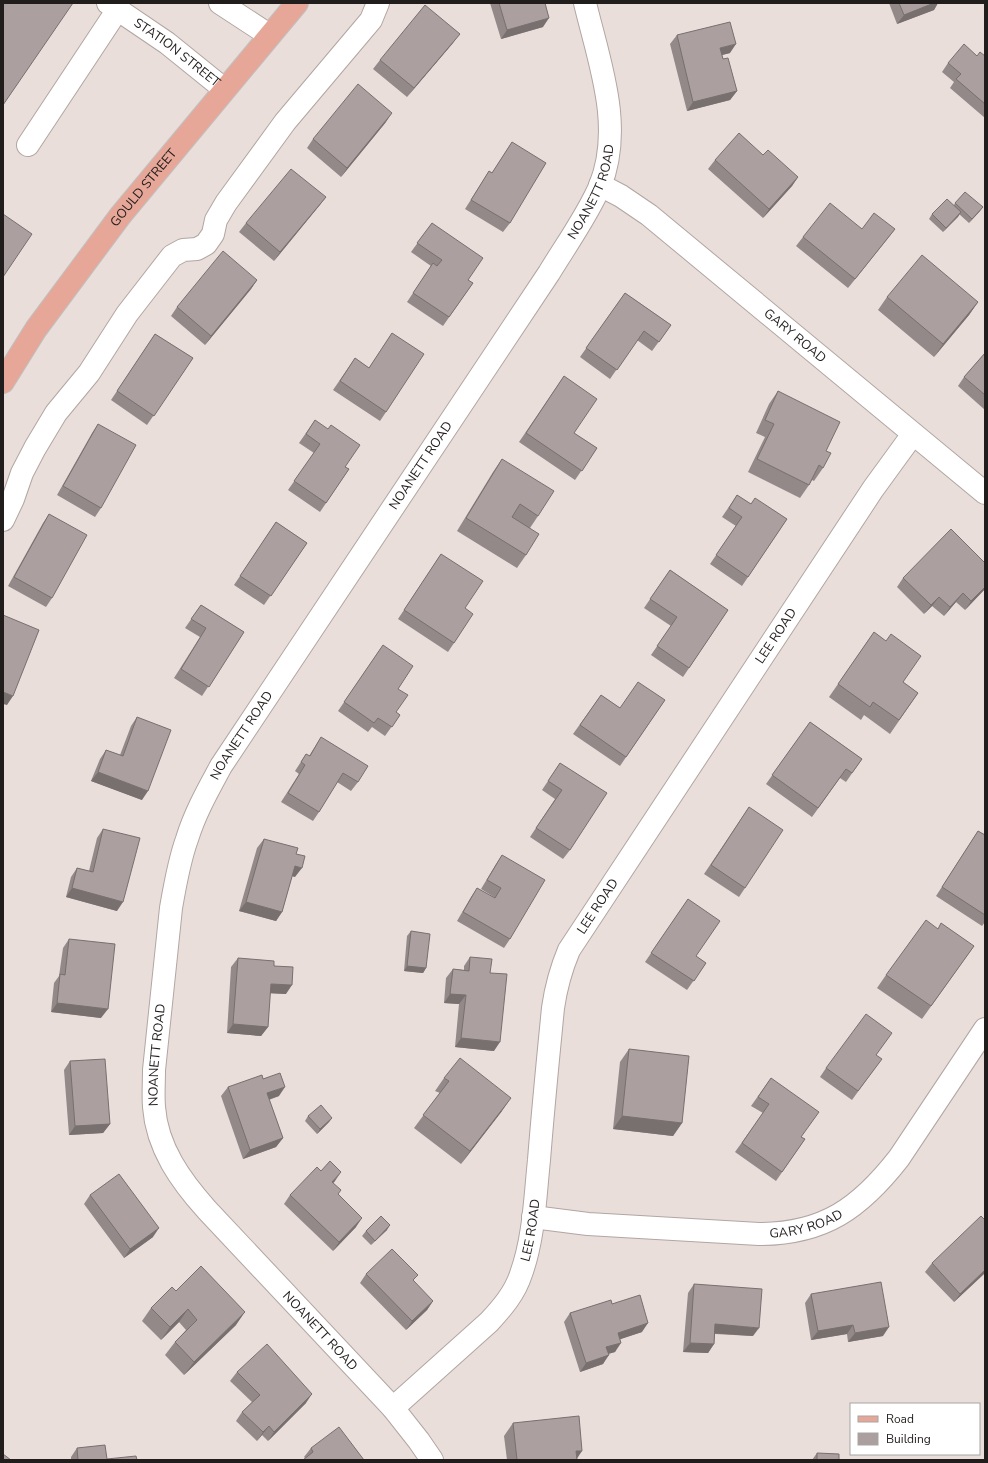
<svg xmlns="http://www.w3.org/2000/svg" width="988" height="1463" font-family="'Nunito Sans',sans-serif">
<rect width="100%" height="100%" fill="#e9deda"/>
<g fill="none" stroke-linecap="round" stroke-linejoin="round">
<defs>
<g id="minor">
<path id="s1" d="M108,3L167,43L224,89"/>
<path d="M220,3L269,35"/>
<path d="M28,145L118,9"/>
<path id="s2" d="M600,185L621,196L649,215L985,493"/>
<path d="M3,520L13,499L22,473L35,448L56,413L89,373L127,314L172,256L183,250L197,249L206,244L213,234L216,220L226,203L285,122L371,20L378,3"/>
<path id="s3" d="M533,1217L588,1224L759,1234C824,1234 860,1208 899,1158L985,1029"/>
<path id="s4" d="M393,1408L489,1322C502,1308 515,1293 521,1274C534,1238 535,1198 539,1160C543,1109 548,1059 553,1008C556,987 561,969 569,950L873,489L913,434"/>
<path id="s5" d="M432,1460L419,1441L393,1408L207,1210C181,1181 157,1148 154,1107C153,1095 154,1083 154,1070L171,908C175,885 179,861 187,839C195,813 208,790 221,766L549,273C566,245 587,216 600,186C624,126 599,62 585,3"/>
</g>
<g id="major">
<path id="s6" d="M3,382L36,329L120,216L297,3"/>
</g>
</defs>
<use href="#minor" stroke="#b1a6a2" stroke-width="24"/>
<use href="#major" stroke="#c1c0bf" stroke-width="24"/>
<use href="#minor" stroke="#fff" stroke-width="22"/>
<use href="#major" stroke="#e6a799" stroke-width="22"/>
</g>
<path fill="#938989" d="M490,3H545L543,27L501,39Z
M889,3H938L934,10L897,24Z
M677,35L730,53L722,55L723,59L737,91L730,100L687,111L670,44Z
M453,43L407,97L373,69L380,60Z
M977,56H985V118L950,88L954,82L942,72L948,63Z
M386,122L341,177L307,148L313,139Z
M512,142L510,223L503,232L465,209L489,171L492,173Z
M763,155L798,177L792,186L763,218L708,169L715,160Z
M326,197L319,206L274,261L239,232L246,223Z
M955,203L980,211L969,223L959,214L943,232L929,219L932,214L954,205Z
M432,223L468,280L473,283L443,326L407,302L431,266L411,252Z
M862,229H895L888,238L848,288L796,246L803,237Z
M257,280L251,289L205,345L171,316L177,307Z
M625,293L671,325L652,351L637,340L610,379L580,357Z
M887,297L978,302L969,315L934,357L878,310Z
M392,333L386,412L380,421L333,390L355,358L369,368Z
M155,334L193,358L147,425L111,400Z
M985,353V410L958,386L964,377Z
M564,376L574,433L597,448L575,480L519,442Z
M778,391L826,451L823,468L814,481L812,480L809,485L800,498L748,472L765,437L756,433L769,404Z
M315,420L345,467L349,469L320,512L288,490L314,453L299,443Z
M98,424L101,508L95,517L57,495L92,433Z
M502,459L538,516L530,528L526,555L517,568L457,531L493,472Z
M737,495L751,504L787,519L742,586L710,564L736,526L722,517Z
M49,514L52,598L46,607L8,586L43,523Z
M276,522L307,543L264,605L234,585Z
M441,554L465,608L454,643L448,652L398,619Z
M670,570L728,610L683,677L651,655L671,626L644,608Z
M903,578L985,589L965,610L956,602L944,616L932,606L924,614L897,587Z
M201,605L244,632L202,696L174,678L200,637L185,628Z
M874,632L903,682L918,693L890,734L864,715L861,720L829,697Z
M383,645L398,689L396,712L400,715L385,736L372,727L368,732L338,711Z
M601,695L620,708L665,700L620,766L573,734Z
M137,717L142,800L91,781L100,759L106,750L120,755L131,726Z
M810,722L862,759L846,782L840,778L812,817L766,784Z
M321,737L358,782L351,791L337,782L319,812L313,821L281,802L299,774L295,771L306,754L309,756Z
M560,763L570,850L563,859L530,837L555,799L542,790Z
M749,807L745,888L739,897L704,874Z
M103,829L117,911L66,897L71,877L77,868L89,871L97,838Z
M978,831L985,835V922L982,926L936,896Z
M264,839L296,854L295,877L292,876L282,912L276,921L239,911L257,848Z
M502,855L510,939L504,948L457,921L471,897L477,888L494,898V897L481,889L496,864Z
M688,899L696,956L706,963L687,990L645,962Z
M937,929L974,946L922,1019L877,988L886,975Z
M411,931L426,968L423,973L404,971L407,936Z
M69,939L101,1018L51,1012L54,983L59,976L63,948Z
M470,957L490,973L494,1051L455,1047L459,1004L444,1003L446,978L453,969L464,970V966Z
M238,958L274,966L286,994L270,993L268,1027L261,1036L227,1033L231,967Z
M629,1049L682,1123L673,1136L613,1129L620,1062Z
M876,1055L875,1068L852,1100L820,1077L826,1068Z
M70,1061L110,1124L103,1133L69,1135L64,1070Z
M444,1078L502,1111L461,1164L414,1128L440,1093L435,1091Z
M771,1078L801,1137L805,1139L776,1181L735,1152L763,1113L751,1106Z
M263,1079L279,1096L269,1100L283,1138L276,1147L243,1159L221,1096L228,1087Z
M308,1116L332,1118L329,1122L317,1134L305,1121Z
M321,1171L335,1181L333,1183L338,1194L356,1227L333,1251L284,1204L290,1195Z
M90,1195L153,1237L124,1258L84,1204Z
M985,1220V1273L954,1302L925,1272L932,1263Z
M387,1230L371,1245L362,1236L366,1231Z
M366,1274L433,1301L427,1310L406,1330L360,1283Z
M694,1284L753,1336L715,1334L714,1344L708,1353L683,1352L688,1293Z
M176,1291L236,1325L184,1375L165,1355L175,1342L186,1330L179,1322L161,1340L142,1321L151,1308Z
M811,1294L883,1336L848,1342L847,1334L811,1340L805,1303Z
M612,1304L642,1332L620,1339L615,1352L608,1354L603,1364L580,1372L564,1322L570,1313Z
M237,1372L306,1403L268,1441L262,1435L257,1441L236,1421L242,1412L252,1402L230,1381Z
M513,1423L577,1458V1460H507L504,1436Z
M77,1448L107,1459L137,1460H71V1457Z
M311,1448L364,1460L305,1458L304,1457Z
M817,1453L839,1460H812Z"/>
<path fill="#786f6f" d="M934,3H938L934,10L897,24L904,15Z
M549,18L543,27L501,39L507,30Z
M460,34L453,43L407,97L414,88Z
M736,44L730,53L714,57L720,48Z
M737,91L730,100L687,111L693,102Z
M392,113L386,122L341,177L347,168Z
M798,177L792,186L763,218L769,209Z
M326,197L319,206L274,261L280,252Z
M983,207L980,211L969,223L972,219Z
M961,212L958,217L943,232L946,228Z
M895,229L888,238L848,288L855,279Z
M257,280L251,289L205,345L211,336Z
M978,302L969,315L934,357L943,344Z
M985,587V589L965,610L971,601Z
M963,593L956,602L944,616L950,607Z
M939,597L932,606L924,614L931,605Z
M3,692L13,696L7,705L3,704Z
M98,772L148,791L142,800L91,781Z
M295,866L302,868L295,877L289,875Z
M72,888L123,902L117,911L66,897Z
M246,902L282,912L276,921L239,911Z
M407,966L426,968L423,973L404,971Z
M271,984L292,985L286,994L264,993Z
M450,994L466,995L459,1004L444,1003Z
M57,1003L108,1009L101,1018L51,1012Z
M233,1024L268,1027L261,1036L227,1033Z
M461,1038L500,1042L494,1051L455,1047Z
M285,1087L279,1096L261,1102L267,1093Z
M511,1098L502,1111L461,1164L470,1151Z
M622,1116L682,1123L673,1136L613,1129Z
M332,1118L329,1122L317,1134L320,1129Z
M110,1124L103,1133L69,1135L75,1126Z
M283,1138L276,1147L243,1159L250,1150Z
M341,1172L335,1181L326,1191L332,1182Z
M362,1218L356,1227L333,1251L339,1242Z
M390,1225L387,1230L371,1245L375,1241Z
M159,1228L153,1237L124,1258L130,1249Z
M985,1270V1273L954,1302L960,1294Z
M433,1301L427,1310L406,1330L412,1321Z
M188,1309L179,1322L161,1340L170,1327Z
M245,1312L236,1325L184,1375L194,1362Z
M648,1323L642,1332L612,1342L618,1333Z
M715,1324L759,1328L753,1336L709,1333Z
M853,1325L847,1334L811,1340L818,1331Z
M889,1327L883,1336L848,1342L855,1333Z
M621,1343L615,1352L600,1356L606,1347Z
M690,1343L714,1344L708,1353L683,1352Z
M609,1355L603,1364L580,1372L586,1363Z
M312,1394L306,1403L268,1441L274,1432Z
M269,1426L262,1435L257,1441L263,1432Z
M576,1451H582L576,1460Z"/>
<path fill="#ab9f9f" stroke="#786f6f" d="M3,3H73L3,105Z
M499,3H545L549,18L507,30Z
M899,3H934L904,15Z
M425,5L460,34L414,88L380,60Z
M730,22L736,44L720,48L723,59L728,58L737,91L693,102L677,35Z
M964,44L977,56L980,52L985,56V104L956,79L961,74L948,63Z
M358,84L392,113L347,168L313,139Z
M739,133L763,155L768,150L798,177L769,209L715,160Z
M512,142L546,163L510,223L471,200L489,171L492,173Z
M291,169L326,197L280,252L246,223Z
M965,192L983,207L972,219L955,203Z
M947,199L961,212L946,228L932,214Z
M830,203L862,229L874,213L895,229L855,279L803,237Z
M3,214L32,234L3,277Z
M432,223L483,258L468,280L473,283L449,317L413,293L433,263L437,266L442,260L417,243Z
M223,251L257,280L211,336L177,307Z
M922,255L978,302L943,344L887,297Z
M625,293L671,325L659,342L644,331L617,370L586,348Z
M392,333L424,354L386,412L340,381L355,358L369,368Z
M155,334L193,358L154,416L117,391Z
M985,353V395L964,377Z
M564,376L597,399L574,433L597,448L582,471L526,433Z
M778,391L840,422L826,451L831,453L823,468L819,465L809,485L757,459L774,424L765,420Z
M315,420L328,429L331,425L360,445L345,467L349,469L326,503L294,481L320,444L306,434Z
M98,424L136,445L101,508L63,486Z
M502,459L554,491L538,516L520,504L512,517L539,534L526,555L466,518Z
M737,495L751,504L755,498L787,519L748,577L716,555L742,517L729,508Z
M49,514L87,535L52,598L14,577Z
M276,522L307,543L271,596L240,576Z
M951,529L985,563V587L971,601L963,593L950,607L939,597L931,605L903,578Z
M441,554L483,581L465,608L473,614L454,643L404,610Z
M670,570L728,610L689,668L657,646L677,617L650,599Z
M201,605L244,632L209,687L181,669L206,628L191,619Z
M3,615L39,630L13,696L3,692Z
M874,632L886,641L891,634L921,656L903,682L918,693L899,720L873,702L870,707L838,684Z
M383,645L413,666L398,689L408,695L396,712L400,715L392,727L378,718L374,723L344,702Z
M638,682L665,700L626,757L580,725L601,695L620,708Z
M137,717L171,730L148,791L98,772L106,750L123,756Z
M810,722L862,759L852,773L846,769L818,808L772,775Z
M321,737L368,766L358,782L343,773L319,812L288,793L305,765L301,762L306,754L310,756Z
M560,763L607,793L570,850L536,828L562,790L548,781Z
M749,807L783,830L745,888L711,865Z
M103,829L140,838L123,902L72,888L77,868L93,872Z
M978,831L985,835V915L942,887Z
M264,839L298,848L296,854L305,856L302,868L295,866L282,912L246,902Z
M502,855L545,880L510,939L463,912L477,888L495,898L501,888L487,880Z
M688,899L720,921L696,956L706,963L694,981L651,953Z
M926,920L938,929L941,923L974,946L931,1006L886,975Z
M411,931L430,934L426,968L407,966Z
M69,939L115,944L108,1009L57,1003L60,974L65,975Z
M470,957L492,959L490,973L507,974L500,1042L461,1038L466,995L450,994L453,969L469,971Z
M238,958L274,961V966L293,967L292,985L271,984L268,1027L233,1024Z
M866,1014L892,1033L876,1055L882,1059L858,1091L826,1068Z
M629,1049L689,1056L682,1123L622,1116Z
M460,1058L511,1098L470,1151L423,1115L449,1081L444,1078Z
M105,1059L110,1124L75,1126L70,1061Z
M280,1073L285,1087L267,1093L283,1138L250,1150L228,1087L262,1075L263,1079Z
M771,1078L819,1112L801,1137L805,1139L782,1172L742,1143L769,1104L758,1097Z
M321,1105L332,1118L320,1129L308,1116Z
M330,1161L341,1172L332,1182L341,1190L338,1194L362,1218L339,1242L290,1195L317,1167L321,1171Z
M119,1174L159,1228L130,1249L90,1195Z
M381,1216L390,1225L375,1241L366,1231Z
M981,1216L985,1220V1270L960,1294L932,1263Z
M392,1249L418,1275L413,1280L433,1301L412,1321L366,1274Z
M201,1266L245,1312L194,1362L175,1342L197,1320L188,1309L170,1327L151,1308L172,1287L176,1291Z
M881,1282L889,1327L855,1333L853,1325L818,1331L811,1294Z
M694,1284L762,1289L759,1328L715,1324L714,1344L690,1343Z
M640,1295L648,1323L618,1333L621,1343L606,1347L609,1355L586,1363L570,1313L611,1300L612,1304Z
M267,1344L312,1394L274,1432L269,1426L263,1432L242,1412L260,1395L237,1372Z
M579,1416L582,1451H576L577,1460H517L513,1423Z
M339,1427L364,1460H303L313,1452L311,1448Z
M105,1445L107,1459L136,1456L137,1460H78L77,1448Z
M817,1453L839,1454V1460H817Z
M3,1454L11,1460H3Z"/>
<g text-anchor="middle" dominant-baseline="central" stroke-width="3.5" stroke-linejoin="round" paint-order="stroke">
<g font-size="13" fill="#211d1c" stroke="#fff">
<text stroke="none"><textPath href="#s1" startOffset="85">STATION STREET</textPath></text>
<text stroke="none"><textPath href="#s6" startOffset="240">GOULD STREET</textPath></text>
<text stroke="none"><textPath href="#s5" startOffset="1491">NOANETT ROAD</textPath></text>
<text stroke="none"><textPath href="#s2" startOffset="247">GARY ROAD</textPath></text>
<text stroke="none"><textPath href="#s5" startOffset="1167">NOANETT ROAD</textPath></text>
<text stroke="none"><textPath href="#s4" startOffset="892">LEE ROAD</textPath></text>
<text stroke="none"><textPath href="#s5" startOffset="843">NOANETT ROAD</textPath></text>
<text stroke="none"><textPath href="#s4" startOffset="568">LEE ROAD</textPath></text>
<text stroke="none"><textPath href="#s5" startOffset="507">NOANETT ROAD</textPath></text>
<text stroke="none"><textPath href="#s3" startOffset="275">GARY ROAD</textPath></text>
<text stroke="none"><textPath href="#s4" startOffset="232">LEE ROAD</textPath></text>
<text transform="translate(320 1331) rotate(47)">NOANETT ROAD</text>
</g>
</g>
<rect width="988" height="1463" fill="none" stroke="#211d1c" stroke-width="8"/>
<rect x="850" y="1403" width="130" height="52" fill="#ffffff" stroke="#a6a5a4"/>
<rect x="858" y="1416" width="20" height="6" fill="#e6a799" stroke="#a6a5a4"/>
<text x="886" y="1423" font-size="12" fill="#211d1c">Road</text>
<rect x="858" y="1433" width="20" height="12" fill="#ab9f9f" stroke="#a6a5a4"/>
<text x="886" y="1443" font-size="12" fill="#211d1c">Building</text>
</svg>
